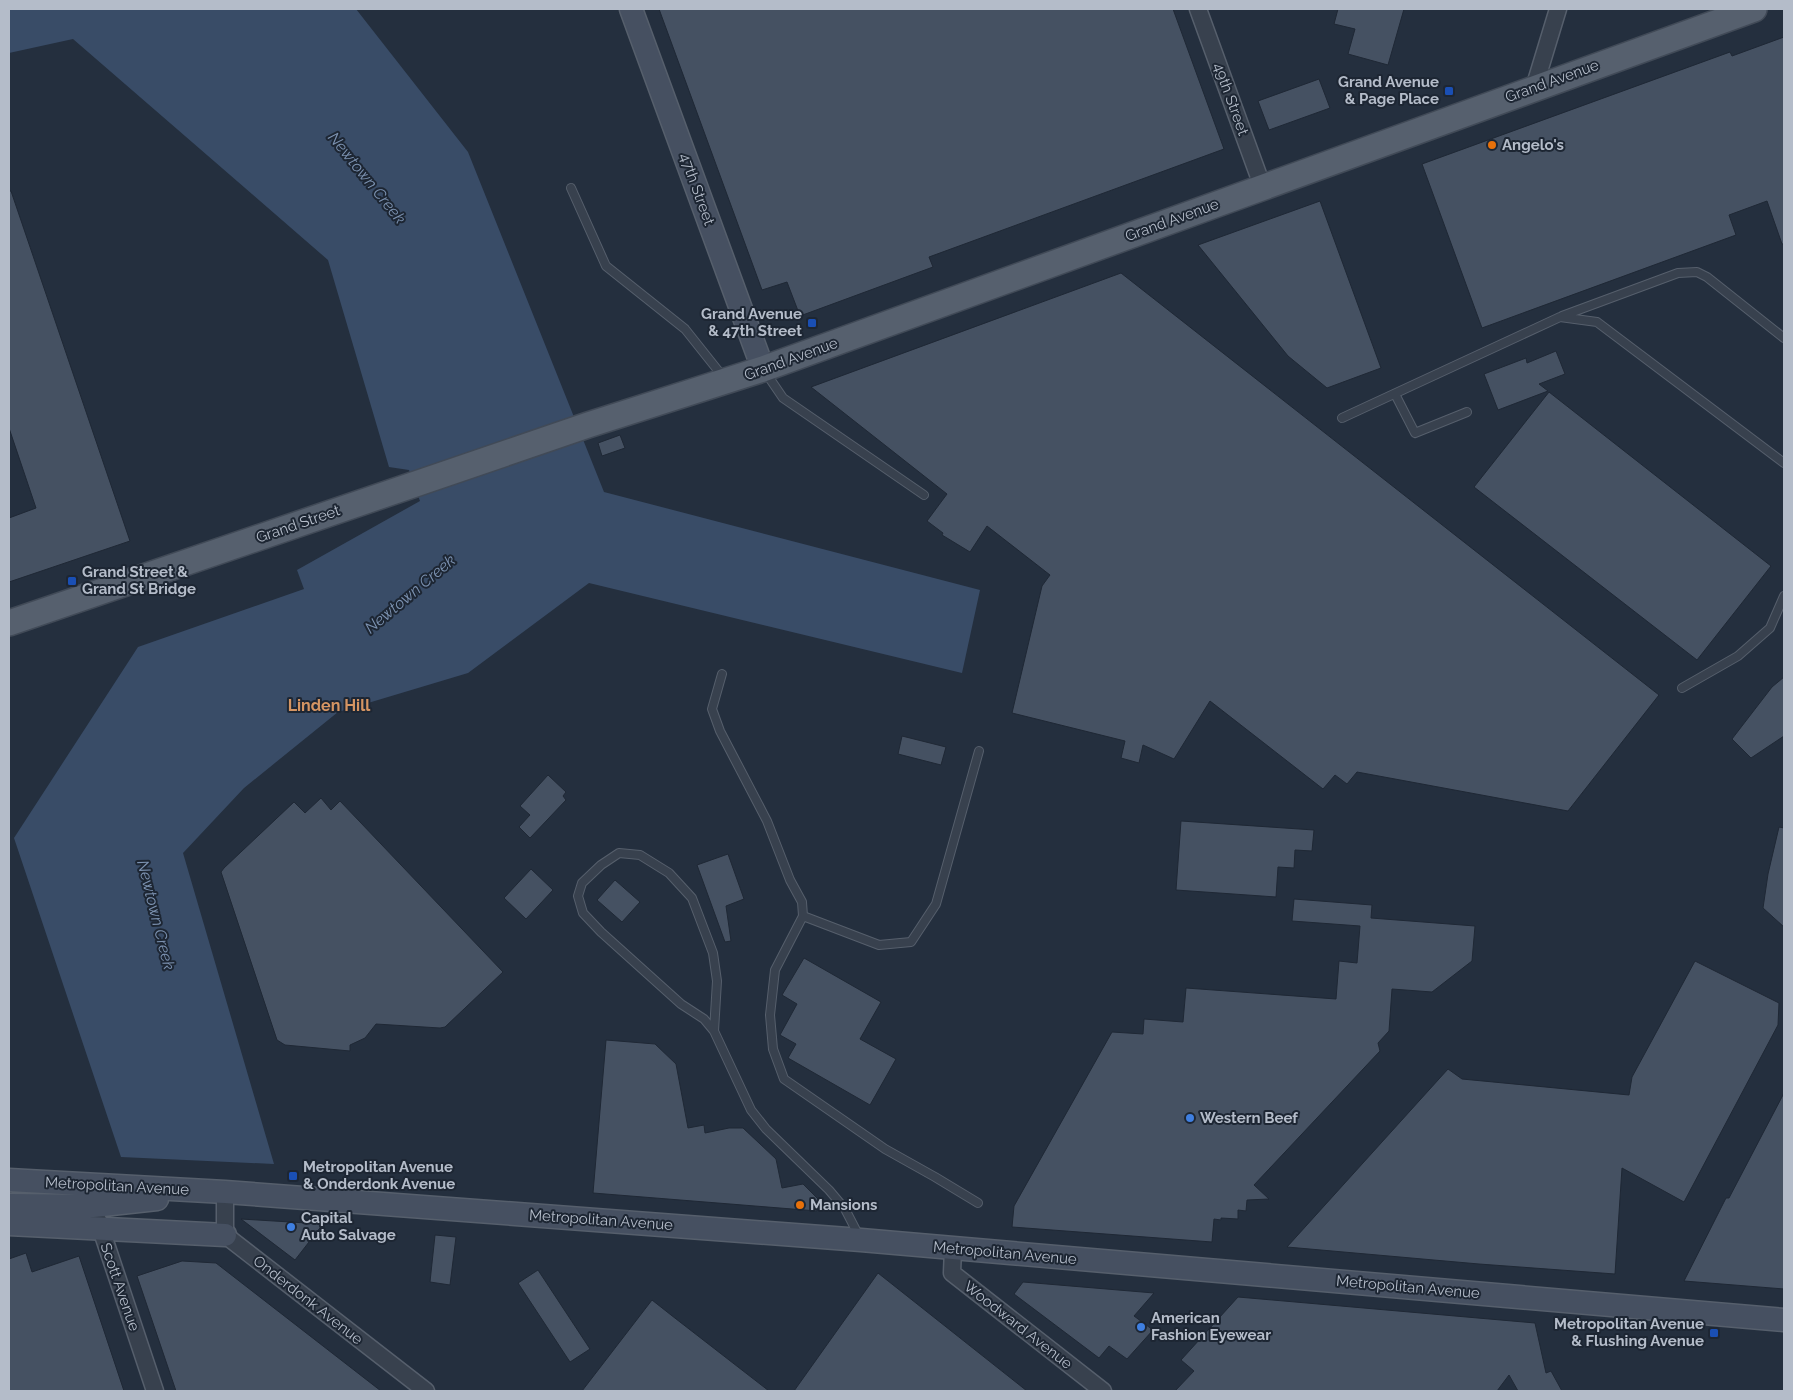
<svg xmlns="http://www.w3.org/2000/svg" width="1793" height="1400" font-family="Raleway,sans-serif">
<rect width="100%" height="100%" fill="#242f3e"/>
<path fill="#394c67" d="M9,9H356L468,152L604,492L980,590L962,673L589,583L468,673L338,712L244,788L183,853L274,1164L121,1157L14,838L138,647L304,589L297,570L420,501L409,470L389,467L328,260L73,39L9,53Z"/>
<path fill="#455162" stroke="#1f2835" d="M659,9H1173L1224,149L929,257L933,267L800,316L787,282L762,290Z
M1338,9H1404L1388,65L1348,54L1355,29L1334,24Z
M1784,37V244H1782L1767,201L1729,215L1736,235L1482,328L1422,164L1730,52L1732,56Z
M1319,79L1330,108L1269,130L1258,101Z
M9,191H11L130,541L9,582V518L36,508L9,428Z
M1320,201L1381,368L1327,388L1288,356L1198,245Z
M1121,273L1659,695L1568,811L1357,772L1347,784L1335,775L1323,789L1210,701L1174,759L1143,745L1139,763L1121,758L1125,741L1012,713L1042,586L1050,575L987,526L970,552L942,535L943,533L927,521L947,494L811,387Z
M1556,351L1565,374L1539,384L1548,391L1498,410L1484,374L1526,358L1527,363Z
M1549,392L1771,566L1697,660L1474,487Z
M620,435L625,448L602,456L598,443Z
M1784,677V736L1751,758L1732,739L1772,687Z
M902,736L946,747L941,765L898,754Z
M548,775L566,792L563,796L566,800L530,838L519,827L530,815L520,806Z
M321,798L331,810L340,801L503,972L445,1027L440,1028L376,1024L365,1038L350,1045V1051L285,1045L277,1040L221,872L224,868L294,802L305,813Z
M1181,821L1314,830L1312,851L1295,850L1294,868L1278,867L1276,897L1176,890Z
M1779,827L1784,828V927L1763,908L1768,874Z
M728,854L744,899L726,906L731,941L725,942L697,865Z
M531,869L553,890L526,919L504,898Z
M615,880L640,902L622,922L597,900Z
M1294,899L1372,905L1371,918L1475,926L1472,961L1432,992L1392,989L1389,1031L1378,1043L1380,1051L1254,1185L1269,1199L1247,1200L1246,1211L1238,1210V1219L1221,1218V1220L1214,1219L1212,1242L1012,1227L1014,1206L1112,1032L1143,1034L1144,1019L1183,1022L1186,988L1336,999L1339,961L1357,963L1360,926L1292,921Z
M804,958L881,1002L860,1039L896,1059L870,1105L788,1058L796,1044L780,1035L797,1004L782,995Z
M1695,961L1779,1003L1778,1025L1684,1202L1622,1168L1615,1274L1479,1264L1287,1247L1448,1069L1462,1079L1629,1095L1632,1077Z
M606,1040L655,1044L676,1064L688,1128L704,1125L705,1133L729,1128H743L776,1159L782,1188L803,1184L818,1199L817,1211L593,1193Z
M1784,1093V1289L1684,1281L1726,1198H1729Z
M241,1219L323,1224L295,1260Z
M435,1235L456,1237L450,1285L430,1282Z
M26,1253L32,1272L79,1256L124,1391H9V1259Z
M182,1261L216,1263L381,1391H176L137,1276Z
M538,1270L590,1349L570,1362L518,1283Z
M878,1273L1027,1391H794Z
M1023,1282L1154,1293L1134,1316L1153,1330L1127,1359L1109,1346L1099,1358L1014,1294Z
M1238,1297L1535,1323L1546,1373L1551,1371L1562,1391H1518L1509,1375L1497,1391H1175L1194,1371L1181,1360Z
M652,1300L671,1315L769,1391H582Z"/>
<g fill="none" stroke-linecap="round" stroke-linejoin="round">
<defs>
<path id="lane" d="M571,188L606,266L685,329L724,378
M1562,316L1678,273L1697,272L1707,277L1784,338
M766,373L783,398L924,495
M1395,394L1415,433L1467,412
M1342,418L1560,317L1597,322L1784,463
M722,674L712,709L720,731L767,821L790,880L802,902L803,916L775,970L770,1015L773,1049L784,1079L885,1149L935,1177L978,1203
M1682,688L1738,656L1770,628L1784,596
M803,916L879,945L911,942L936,904L979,751
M714,1031L717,981L713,953L692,898L669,873L640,855L619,853L601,865L582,883L578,896L583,913L601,932L681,1004L704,1019L714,1031L751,1110L766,1129L829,1190L845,1209L859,1236"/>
<path id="street" d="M1198,9L1263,188
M1534,88L1558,9
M225,1192V1235L426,1391
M98,1220L155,1391
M953,1249L952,1273L1103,1391"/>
<path id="secondary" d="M631,9L763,369
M9,1180L225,1192L861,1240L1784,1320
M9,1205L93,1206L157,1199
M9,1224L225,1235"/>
<path id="primary" d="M9,623L588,425L763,369L1754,9"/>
</defs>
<use href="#lane" stroke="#565f6c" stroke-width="10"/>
<use href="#street" stroke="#565f6c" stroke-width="19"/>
<use href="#secondary" stroke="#565f6c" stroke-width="25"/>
<use href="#primary" stroke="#414a57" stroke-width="28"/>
<use href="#lane" stroke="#38414e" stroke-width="8"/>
<use href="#street" stroke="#38414e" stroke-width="16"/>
<use href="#secondary" stroke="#465061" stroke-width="22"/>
<use href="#primary" stroke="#56606e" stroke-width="25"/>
</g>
<g fill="#1a4fb4" stroke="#1d2633" stroke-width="2">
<rect x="1444" y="86" width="10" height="10" rx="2.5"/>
<rect x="807" y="318" width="10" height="10" rx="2.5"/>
<rect x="67" y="576" width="10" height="10" rx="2.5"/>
<rect x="288" y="1171" width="10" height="10" rx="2.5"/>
<rect x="1709" y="1328" width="10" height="10" rx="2.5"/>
</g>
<g fill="#e8710a" stroke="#1d2633" stroke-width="2">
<circle cx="1492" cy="145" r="5"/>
<circle cx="800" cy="1205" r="5"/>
</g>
<g fill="#3f7fe0" stroke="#1d2633" stroke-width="2">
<circle cx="1190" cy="1118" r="5"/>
<circle cx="291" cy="1227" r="5"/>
<circle cx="1141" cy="1327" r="5"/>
</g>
<g text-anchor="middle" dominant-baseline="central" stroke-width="4" stroke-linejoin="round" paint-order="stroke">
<g font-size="15" fill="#b4bcc9" stroke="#1d2633">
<text transform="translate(1552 81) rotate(-20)">Grand Avenue</text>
<text transform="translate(1231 99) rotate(70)">49th Street</text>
<text transform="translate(697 189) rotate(70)">47th Street</text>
<text transform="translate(1172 220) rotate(-20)">Grand Avenue</text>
<text transform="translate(791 359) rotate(-20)">Grand Avenue</text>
<text transform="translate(298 524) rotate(-19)">Grand Street</text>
<text transform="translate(117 1186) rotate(3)">Metropolitan Avenue</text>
<text transform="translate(601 1220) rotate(4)">Metropolitan Avenue</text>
<text transform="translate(1005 1253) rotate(5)">Metropolitan Avenue</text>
<text transform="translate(120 1287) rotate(71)">Scott Avenue</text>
<text transform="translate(1408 1287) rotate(5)">Metropolitan Avenue</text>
<text transform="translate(308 1300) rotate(38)">Onderdonk Avenue</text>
<text transform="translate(1018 1325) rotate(38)">Woodward Avenue</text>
</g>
<g font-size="15" font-weight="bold" fill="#b4bcc9" stroke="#1d2633" text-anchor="start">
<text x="1439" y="82" text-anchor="end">Grand Avenue<tspan x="1439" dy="17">&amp; Page Place</tspan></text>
<text x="1502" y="145">Angelo's</text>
<text x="802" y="314" text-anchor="end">Grand Avenue<tspan x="802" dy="17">&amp; 47th Street</tspan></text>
<text x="82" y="572">Grand Street &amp;<tspan x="82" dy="17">Grand St Bridge</tspan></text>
<text x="1200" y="1118">Western Beef</text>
<text x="303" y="1167">Metropolitan Avenue<tspan x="303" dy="17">&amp; Onderdonk Avenue</tspan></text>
<text x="810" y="1205">Mansions</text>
<text x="301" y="1218">Capital<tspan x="301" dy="17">Auto Salvage</tspan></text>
<text x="1151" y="1318">American<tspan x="1151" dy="17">Fashion Eyewear</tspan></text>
<text x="1704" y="1324" text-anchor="end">Metropolitan Avenue<tspan x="1704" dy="17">&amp; Flushing Avenue</tspan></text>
</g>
<g font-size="16" font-style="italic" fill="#7c92b1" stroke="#1d2633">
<text transform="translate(367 178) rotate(51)">Newtown Creek</text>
<text transform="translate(410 594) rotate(-40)">Newtown Creek</text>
<text transform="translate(156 915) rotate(76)">Newtown Creek</text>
</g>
<g font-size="16" font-weight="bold" fill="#d59563" stroke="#1d2633">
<text x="329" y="705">Linden Hill</text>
</g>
</g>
<rect width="1793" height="1400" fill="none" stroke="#b4bcc9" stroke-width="20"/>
</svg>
